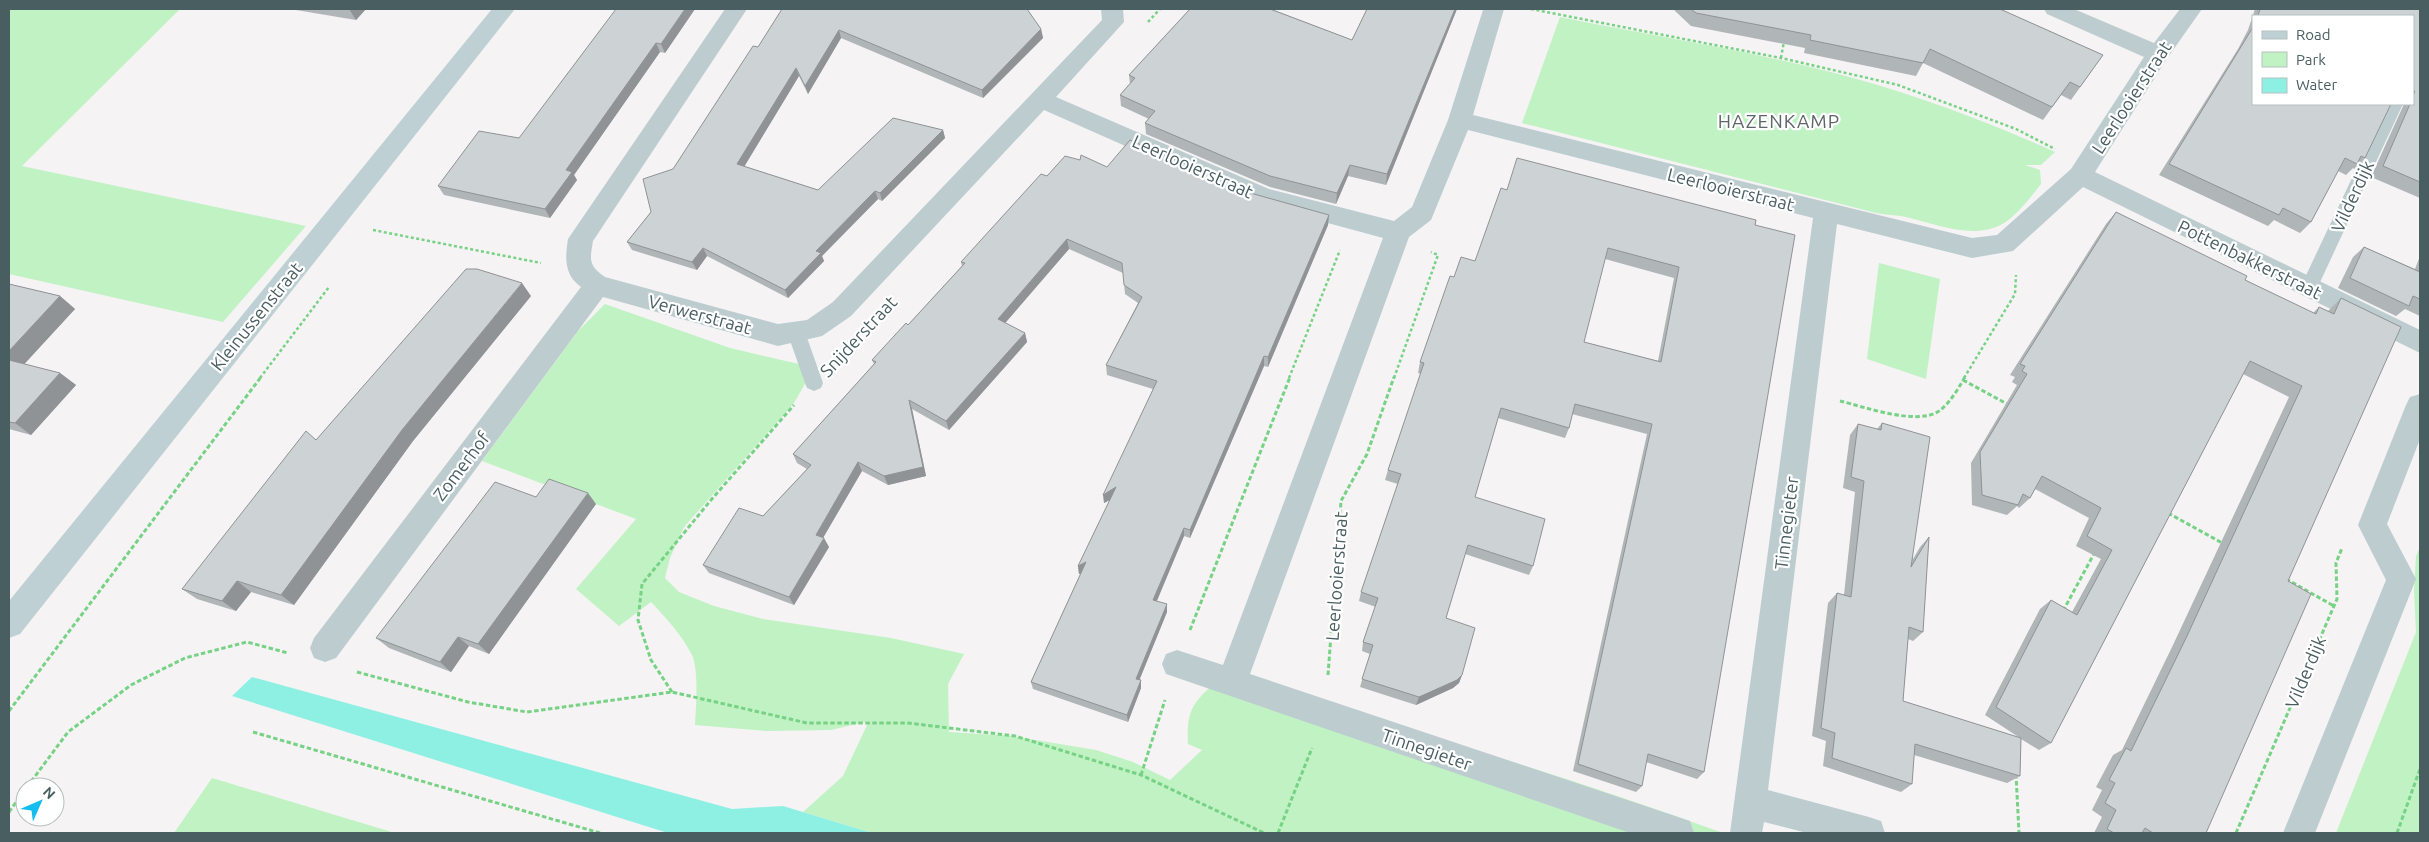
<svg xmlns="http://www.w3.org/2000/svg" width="2429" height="842" font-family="Ubuntu,sans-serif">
<rect width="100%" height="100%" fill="#f5f3f3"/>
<path fill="#c1f2c4" d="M9,9H180L22,166L306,226L223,322L9,274Z
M1560,17C1659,37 1760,52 1857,79C1924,98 1991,123 2055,152L2041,165H2025L2040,170L2041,184C2031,197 2018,214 2004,223C1975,241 1936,224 1906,217C1896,215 1886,215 1876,213L1522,123Z
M1879,263L1940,279L1926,379L1867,359Z
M605,304L730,348L799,364L806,382L794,403L684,527L670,558L665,578L679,592L714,606L763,619L891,638L964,654L948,684L949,732L1012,736L1096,750L1133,762L1170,780L1202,750L1188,744C1186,707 1195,701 1221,677C1390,723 1558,773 1723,833H872L803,812L843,776L869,721L831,730L766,731L695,725C696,708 699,670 692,655C682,635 666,618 651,602L619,626L576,589L636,519L482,461L578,331Z
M2420,547V833H2336L2416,632L2414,591L2416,556Z
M212,778L395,833H174Z"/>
<path fill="#8df0e3" d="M252,677L732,809L783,806L872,833H668L232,696Z"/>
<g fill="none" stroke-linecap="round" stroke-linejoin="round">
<path stroke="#77d286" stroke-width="2.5" stroke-dasharray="3 2.5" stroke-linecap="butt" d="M1531,9L1781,58L1898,85L2016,129L2055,149
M1148,22L1160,9
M1781,58L1784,41
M373,230L541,263
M260,378L329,287
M1289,378L1340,250
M1394,378L1438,255L1431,252
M1964,378L2015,294L2016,275"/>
<path stroke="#77d286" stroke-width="3" stroke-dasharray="4.5 2.5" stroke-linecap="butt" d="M1963,380L2009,405
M1840,401C1865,407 1917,426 1939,411C1950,403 1958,389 1965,377
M2168,513L2224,544
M2286,579L2334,606
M2063,611L2095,552
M1190,630L1290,377
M357,672L468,702L527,712L672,692L807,723H908L1015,736L1141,775L1264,833
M1328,675L1341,501L1367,454L1394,377
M672,692L651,660L638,620L642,584L711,500L794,405
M9,711L261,377
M253,732L600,833
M2016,774L2019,833
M1141,775L1165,700
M27,787L68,732L131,685L185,658L247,642L288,653
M9,812L25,790
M1278,833L1312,748
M2236,833L2337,599L2336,563L2342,548
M2397,833L2420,769"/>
<path fill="#bdcdcf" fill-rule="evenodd" d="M2387,104H2403L2315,293L2309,295L2303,293L2300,288Z
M796,325L802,327L805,332L823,383L821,388L814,391L807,388L805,383L787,332L790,327Z"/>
<path fill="#bdcdcf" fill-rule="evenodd" d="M725,9H747L593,241C590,260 588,265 605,277L778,324L807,320L833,302L1102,20L1101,9H1123L1124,22L1056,97L1269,189L1394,221L1412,207L1448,120L1483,10L1504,9L1473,115L1972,238L1997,235L2071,169L2144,57L2047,14L2044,9H2074L2154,43L2180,9H2202L2166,60L2095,172L2420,330V353L2083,187L2013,251L1972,258L1837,224L1768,790L1869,817L1881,821L1885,833H1807L1764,822L1762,833H1730L1813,218L1468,130L1431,220L1409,237L1250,674L1678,817L1690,821L1694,833H1630L1166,674L1162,664L1166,654L1177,650L1223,665L1383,238L1254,203L1044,110L851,316L822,336L778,346L603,297L336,658L325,662L314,658L310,648L314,638L581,287C564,275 565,258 568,239Z
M2420,394V439L2387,524L2416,579L2315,833H2283L2386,580L2358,525L2406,405L2410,397Z"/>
<path fill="#bed0d4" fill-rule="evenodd" d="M492,9H515L20,634L9,638V601Z"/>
</g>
<path fill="#b0b5b7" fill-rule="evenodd" d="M290,9H366L356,20Z
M695,9L665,53L660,52L574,175L577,180L550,218L444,195L438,186L519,138Z
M782,9L1041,29L1043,38L983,98L841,38L808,94L799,76L744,166L818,190L943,130L945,138L882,201L878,199L822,256L824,261L788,298L707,256L697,270L632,250L627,242L651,212L673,169L758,47Z
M1190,9H1275L1274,10L1352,40L1367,9H1457L1386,185L1348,176L1336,204L1270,187L1146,134L1145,123L1149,119L1121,106L1120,95L1130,84L1129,75Z
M1673,9H2000L2103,55L2071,100L2061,95L2043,120L1923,63L1916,76L1804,53L1805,48L1691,26Z
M2255,9H2420V198L2371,177L2404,104H2413V16H2253V104L2365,158L2354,169L2353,168L2346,175L2338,171L2311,222L2300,233L2274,220L2268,226L2159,175L2238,49L2248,30Z
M1107,167L1254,194L1329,215L1328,225L1268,367L1264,366L1190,538L1184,536L1156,601L1167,612L1139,680L1141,688L1128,722L1033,689L1031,682L1081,573L1079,574L1078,566L1110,500L1104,503L1153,389L1107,375L1106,365L1138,303L1125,294L1123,273L1069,249L1005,323L1025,333L1027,342L949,430L912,409L926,476L888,485L862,471L823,538L829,547L794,605L709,573L703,565L763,516L807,469L797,463L793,454L874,364L872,360L908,325L962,266L961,262L1047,176Z
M1507,190L1756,220L1704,772L1697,779L1646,762L1642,786L1636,792L1573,771L1647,434L1572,414L1569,428L1565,438L1498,418L1475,497L1533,566L1529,575L1465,554L1446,618L1462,675L1459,683L1453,688L1416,705L1360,687L1370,654L1362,651L1363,642L1376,607L1359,601L1361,592L1398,484L1385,480L1388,470L1421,374L1418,373L1420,362L1454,277L1475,261ZM1605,259L1674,278L1658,361L1584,342Z
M2116,212L2245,280L2313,313L2319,307L2328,311L2341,298L2288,581L2206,833H2094L2102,817L2092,810L2102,790L2096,787L2113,755L2122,750L2173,645L2289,397L2243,374L2051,743L2039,750L2021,739L2020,776L2007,783L1914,755L1912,784L1901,792L1823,766L1826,741L1812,736L1828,603L1837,593L1844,595L1855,492L1843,488L1850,435L1858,424L1877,429L1882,423L1913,559L1920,547L1929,537L1923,632L1913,641L1908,639L1903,701L2020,738L1985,715L2040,609L2051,600L2072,612L2101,559L2076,546L2089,518L2035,489L2030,498L2019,508L2017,506L2007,515L1972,505L1971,463L2017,385L2012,382L2015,377L2010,375L2106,224Z
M2364,247L2415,269L2420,256V316L2405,309L2396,316L2338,288L2353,257Z
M9,284L60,296L75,309L24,364L60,373L76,385L31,435L9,429Z
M531,296L413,441L294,605L251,592L236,611L197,599L182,589L316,440Z
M536,497L596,504L489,654L469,646L451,672L389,648L376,638Z"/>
<path fill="#909395" d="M349,9H366L356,20Z
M685,9H695L665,53L661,44Z
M1455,9H1457L1386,185L1387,174Z
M1041,29L1043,38L983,98L982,90Z
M839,30L841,38L808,94L805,86Z
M656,43L660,52L574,175L577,180L550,218L545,209L566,170Z
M796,68L799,76L741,172L737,164Z
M943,130L945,138L882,201L880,193Z
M1350,165L1348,176L1336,204L1337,193Z
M875,191L878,199L822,256L824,261L788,298L785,290L816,251Z
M1329,215L1328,225L1268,367V357Z
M1067,239L1069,249L1000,329L998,319Z
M703,248L707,256L697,270L692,262Z
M522,283L531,296L413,441L294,605L281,595L402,430Z
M60,296L75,309L18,371L9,364V351Z
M1025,333L1027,342L949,430L946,421Z
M1264,356V366L1190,538V530Z
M60,373L76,385L31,435L15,423Z
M909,400L912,409L926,476L888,485L884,476Z
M858,462L862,471L820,543L816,535Z
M1116,487L1117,496L1104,503L1103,495Z
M588,493L596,504L489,654L478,644Z
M1184,528V536L1154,608L1153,600Z
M824,538L829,547L794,605L789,597Z
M1086,562L1088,570L1079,574L1078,566Z
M237,581L251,592L236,611L222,601Z
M1167,604V612L1137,686L1136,679Z
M458,637L469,646L451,672L440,662Z
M1462,675L1459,683L1453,688L1416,705L1419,697Z
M1141,680V688L1128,722L1127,715Z"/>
<path fill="#cdd2d5" stroke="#909395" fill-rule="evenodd" d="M616,9H685L661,44L656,43L566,170L572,172L545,209L438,186L479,131L519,138Z
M782,9H1027L1041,29L982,90L839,30L805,86L796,68L737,164L818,190L893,118L943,130L880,193L875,191L816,251L821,253L785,290L703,248L692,262L627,242L651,212L643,179L673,169L753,46L758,47Z
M1190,9H1270L1352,40L1367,9H1455L1387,174L1350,165L1337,193L1270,176L1145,123L1155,111L1120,95L1135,78L1129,75Z
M1691,9H2000L2103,55L2080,87L2070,82L2052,107L1930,49L1923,63L1810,40L1811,35L1696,13Z
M2260,9H2420V182L2383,166L2410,104H2413V97L2415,91H2413V16H2258Z
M2253,27V104H2391L2365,158L2361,156L2357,164L2345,158L2311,222L2283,208L2279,215L2169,164L2247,37Z
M1130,140L1254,194L1329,215L1268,357L1264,356L1190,530L1184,528L1153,600L1167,604L1136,679L1141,680L1127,715L1031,682L1086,562L1078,566L1116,487L1103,495L1157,381L1106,365L1142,297L1124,285L1122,263L1067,239L998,319L1025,333L946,421L909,400L923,467L884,476L858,462L816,535L824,538L789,597L703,565L739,508L763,516L811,465L793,454L876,362L872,360L906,323L908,325L965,263L961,262L1041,174L1047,176L1065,156L1080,160L1081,155L1107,167Z
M1517,158L1756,220L1755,225L1795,235L1704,772L1648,754L1642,786L1578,764L1652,424L1575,404L1569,428L1501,408L1475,497L1545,519L1533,566L1468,545L1446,618L1475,628L1462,675L1457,680L1419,697L1362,679L1373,645L1363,642L1378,598L1361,592L1401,474L1388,470L1424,363L1420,362L1450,276L1454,277L1461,257L1475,261L1501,188L1507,190ZM1608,248L1679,267L1661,362L1584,342Z
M2116,212L2247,276L2245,280L2316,314L2319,307L2334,314L2341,298L2401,327L2288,581L2311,594L2206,833H2153L2145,828L2142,833H2114L2107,829L2116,810L2105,803L2115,783L2109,780L2126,748L2131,751L2187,636L2302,386L2250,361L2051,743L1996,707L2051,600L2077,615L2112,550L2087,536L2101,508L2042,476L2030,498L2023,494L2018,505L1982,495L1980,452L2027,374L2022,371L2025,366L2020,364Z
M2364,247L2420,272V299L2413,296L2409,306L2350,278Z
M466,269H477L522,283L402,430L281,595L237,581L222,601L182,589L306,431L316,440Z
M9,284L60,296L9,351Z
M9,360L60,373L15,423L9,422Z
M1882,423L1930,437L1911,567L1929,537L1923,632L1909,627L1903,701L2021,738L2020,776L1915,744L1912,784L1832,758L1835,733L1821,728L1837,593L1851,597L1864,481L1851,477L1858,424L1881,430Z
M549,479L588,493L478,644L458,637L440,662L376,638L495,482L536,497Z"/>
<g text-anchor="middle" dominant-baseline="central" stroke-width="4.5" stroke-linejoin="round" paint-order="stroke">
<g font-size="18" fill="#495e61" stroke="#fff">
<text transform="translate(2131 97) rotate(-57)">Leerlooierstraat</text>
<text transform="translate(1193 166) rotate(24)">Leerlooierstraat</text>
<text transform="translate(1731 189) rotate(14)">Leerlooierstraat</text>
<text transform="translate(2352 196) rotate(-65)">Vilderdijk</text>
<text transform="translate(2250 259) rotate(26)">Pottenbakkerstraat</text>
<text transform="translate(700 314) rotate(15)">Verwerstraat</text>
<text transform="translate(256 316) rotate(-51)">Kleinussenstraat</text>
<text transform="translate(858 336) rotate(-47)">Snijderstraat</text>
<text transform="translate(461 466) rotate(-53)">Zomerhof</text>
<text transform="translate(1786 523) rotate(-83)">Tinnegieter</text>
<text transform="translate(1336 576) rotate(-86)">Leerlooierstraat</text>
<text transform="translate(2305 672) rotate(-67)">Vilderdijk</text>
<text transform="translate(1427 749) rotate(19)">Tinnegieter</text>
</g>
<g font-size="19" letter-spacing="1" fill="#5f6668" stroke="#fff">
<text x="1779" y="121">HAZENKAMP</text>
</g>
</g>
<rect width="2429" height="842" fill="none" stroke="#495e61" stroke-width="20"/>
<rect x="2252" y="15" width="162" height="90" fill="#ffffff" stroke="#b6bfc0"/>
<rect x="2262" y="31" width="25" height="8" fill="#bed0d4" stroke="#b6bfc0"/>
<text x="2296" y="40" font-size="15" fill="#495e61">Road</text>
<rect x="2262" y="52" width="25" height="15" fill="#c1f2c4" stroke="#b6bfc0"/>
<text x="2296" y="65" font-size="15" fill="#495e61">Park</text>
<rect x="2262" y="78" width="25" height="15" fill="#8df0e3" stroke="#b6bfc0"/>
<text x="2296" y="90" font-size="15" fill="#495e61">Water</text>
<g transform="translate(40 802) rotate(45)"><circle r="24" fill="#ffffff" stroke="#b6bfc0"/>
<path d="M0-4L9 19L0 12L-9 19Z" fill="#14bded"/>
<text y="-8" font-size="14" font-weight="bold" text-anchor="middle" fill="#495e61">N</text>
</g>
</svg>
